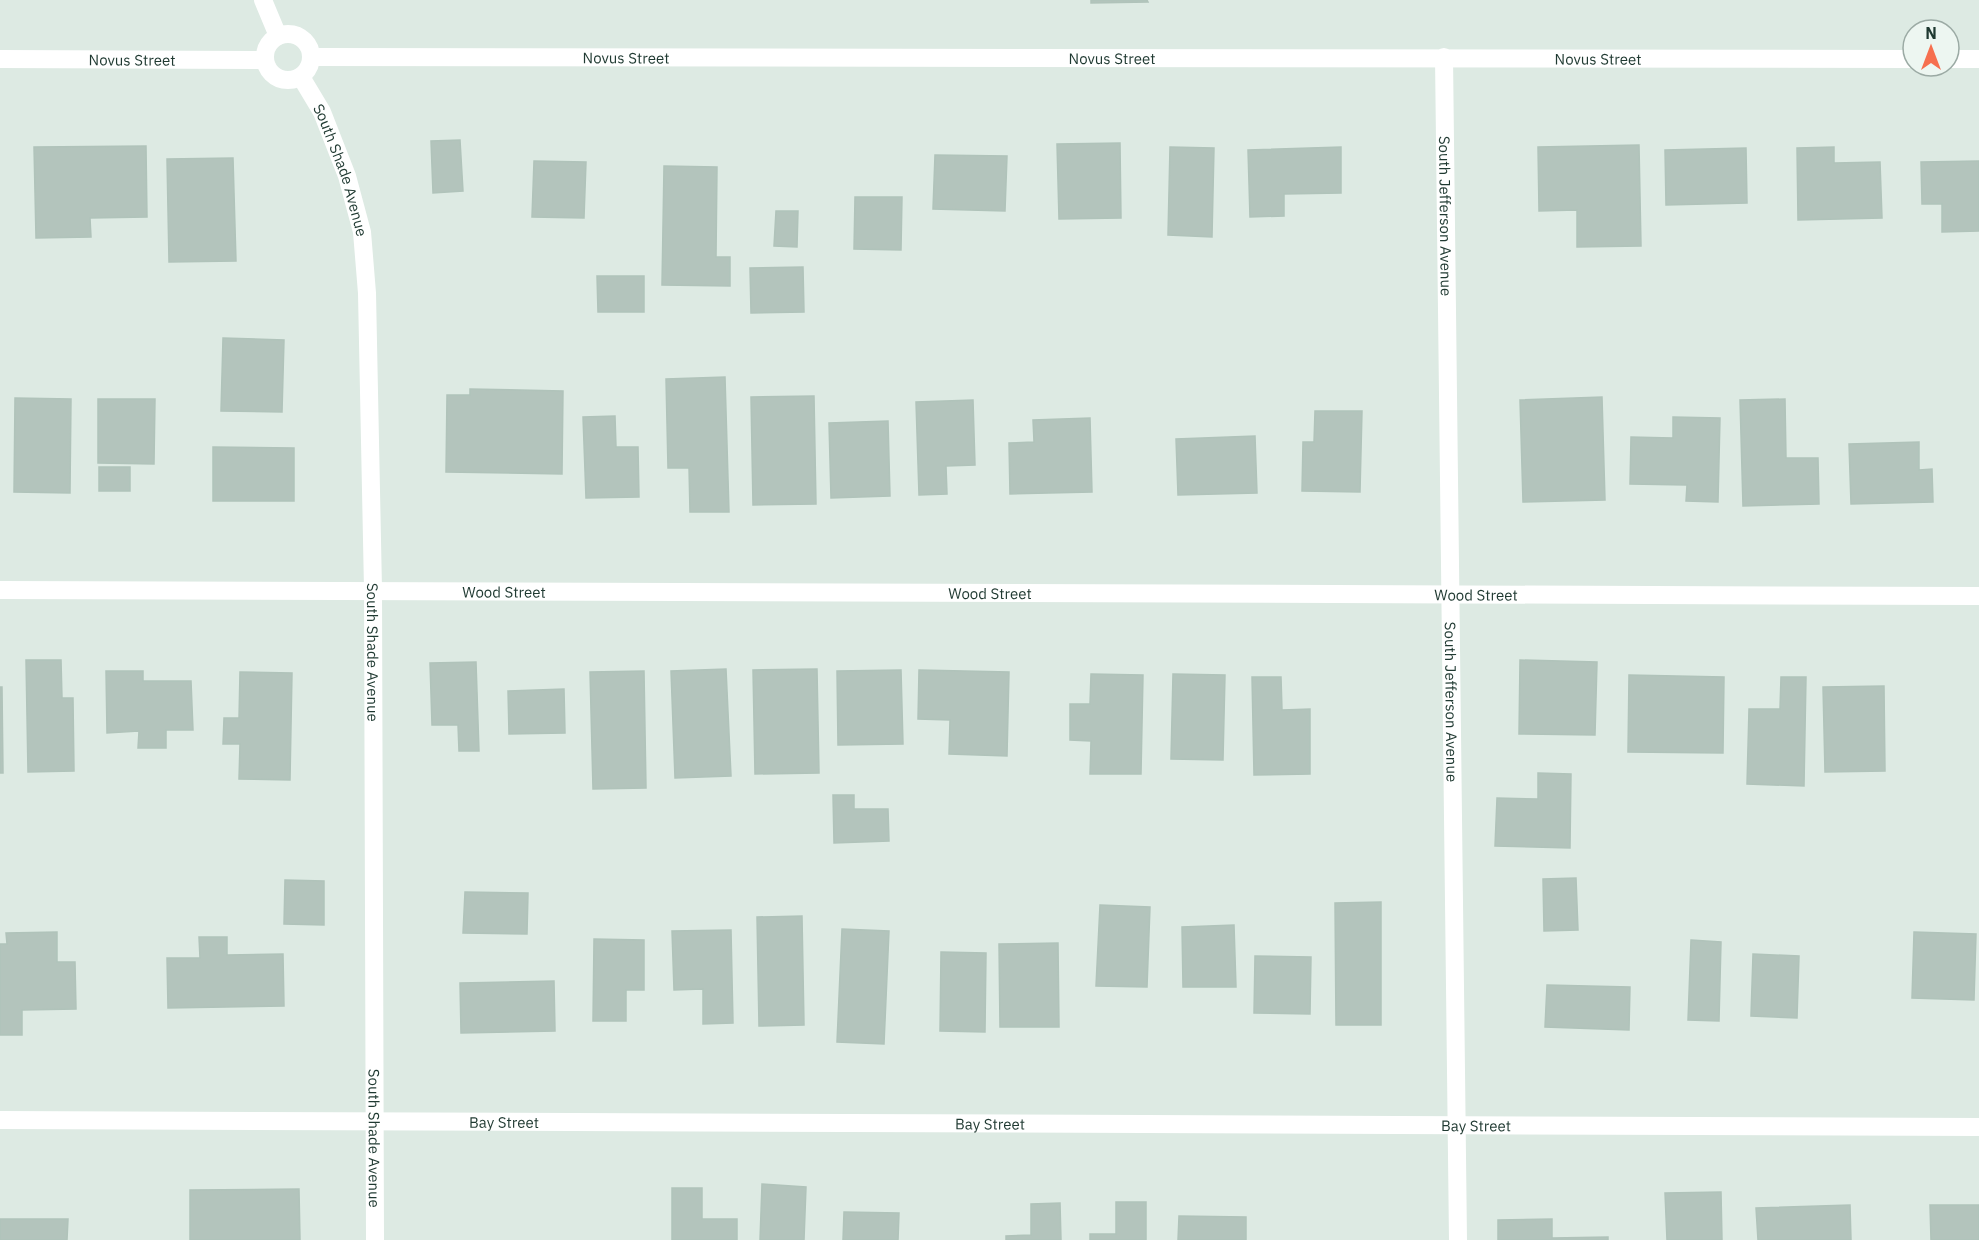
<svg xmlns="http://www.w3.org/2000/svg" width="1979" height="1240" font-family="'IBM Plex Sans',sans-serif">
<rect width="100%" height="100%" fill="#ddeae3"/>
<path fill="#b3c4bc" stroke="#b0c3ba" stroke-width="1.5" d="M1091,0H1147L1148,2L1091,3Z
M460,140L463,191L433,193L431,141Z
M1120,143L1121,218L1059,219L1057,144Z
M1639,145L1641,246L1577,247V210L1539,211L1538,147Z
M146,146L147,217L90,218L91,237L36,238L34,147Z
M1170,147L1214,148L1212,237L1168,235Z
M1341,147V193L1284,194V216L1250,217L1248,150Z
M1834,147V163L1880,162L1882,218L1798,220L1797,148Z
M1746,148L1747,203L1666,205L1665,150Z
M935,155L1007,156L1005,211L933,209Z
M233,158L236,261L169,262L167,159Z
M534,161L586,162L584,218L532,217Z
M1979,161V231L1942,232V204H1922L1921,162Z
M664,166L717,167L716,257H730V286L662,285Z
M855,197H902L901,250L854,249Z
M776,211H798L797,247L774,246Z
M803,267L804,312L751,313L750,268Z
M597,276H644V312H598Z
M223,338L284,340L282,412L221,411Z
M725,377L729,512H690L689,468H668L666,379Z
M470,389L563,391L562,474L446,472L447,395H470Z
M814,396L816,504L753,505L751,397Z
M1602,397L1605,500L1523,502L1520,400Z
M15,398L71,399L70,493L14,492Z
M98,399H155L154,464L98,463Z
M1785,399L1786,458H1818L1819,504L1743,506L1740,400Z
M973,400L975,465L946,466L947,494L919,495L916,402Z
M1315,411H1362L1360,492L1302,491L1303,442H1314Z
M615,416L616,447H638L639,497L586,498L583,417Z
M1673,417L1720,418L1718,502L1686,501L1687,485L1630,484L1631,437L1673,438Z
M1090,418L1092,492L1010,494L1009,443L1034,442L1033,420Z
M888,421L890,496L831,498L829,423Z
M1255,436L1257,493L1178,495L1176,439Z
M1919,442V470L1932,469L1933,502L1851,504L1849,444Z
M213,447L294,448V501H213Z
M99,467H130V491H99Z
M26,660H61L62,698H73L74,771L28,772Z
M1520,660L1597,662L1595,735L1519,734Z
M476,662L479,751H459L458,725H432L430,663Z
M726,669L731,776L675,778L671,671Z
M817,669L819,773L755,774L753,670Z
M901,670L903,744L838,745L837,671Z
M919,670L1009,672L1007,756L949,754L950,720L918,719Z
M106,671H143V681H191L193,730H166V748H138L139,731L107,733Z
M644,671L646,788L593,789L590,672Z
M240,672L292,673L290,780L239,779L240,744H223L224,718H239Z
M1091,674L1143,675L1141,774H1090L1091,741L1070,740V704H1090Z
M1173,674L1225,675L1223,760L1171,759Z
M1629,675L1724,677L1723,753L1628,752Z
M1252,677H1281L1282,710L1310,709V774L1254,775Z
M1781,677H1806L1804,786L1747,784L1749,709H1780Z
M1884,686L1885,771L1825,772L1823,687Z
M0,687H2L3,773H0Z
M564,689L565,733L509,734L508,691Z
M1538,773L1571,774L1570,848L1495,846L1497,798L1538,799Z
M833,795H854V809H888L889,841L834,843Z
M1576,878L1578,930L1544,931L1543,879Z
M285,880L324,881V925L284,924Z
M465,892L528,893L527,934L463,933Z
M1381,902V1025H1336L1335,903Z
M1100,905L1150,907L1147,987L1096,986Z
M802,916L804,1025L759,1026L757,917Z
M1234,925L1236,987H1183L1182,927Z
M842,929L889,931L884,1044L837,1042Z
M731,930L733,1023L703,1024V989L674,990L672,931Z
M57,932V962H75L76,1009L22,1010V1035H0V944H7L6,933Z
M1914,932L1976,934L1974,1000L1912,998Z
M199,937H227V955L283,954L284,1006L168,1008L167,958H200Z
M594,939L644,940V990H626V1021H593Z
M1691,940L1721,942L1719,1021L1688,1020Z
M1058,943L1059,1027H1000L999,944Z
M941,952L986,953L985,1032L940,1031Z
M1753,954L1799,956L1797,1018L1751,1016Z
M1255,956L1311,957L1310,1014L1254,1013Z
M554,981L555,1031L461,1033L460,983Z
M1547,985L1630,987L1629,1030L1545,1027Z
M762,1184L806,1187L804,1240H760Z
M672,1188H702V1219H737V1240H672Z
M299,1189L300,1240H190V1190Z
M1721,1192L1722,1240H1667L1665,1193Z
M1116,1202H1146V1240H1090V1234H1116Z
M1060,1203L1061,1240H1006V1236L1031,1235V1204Z
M1850,1205L1851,1240H1758L1756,1208Z
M1930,1205H1979V1240H1931Z
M844,1212L899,1213L898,1240H843Z
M1179,1216L1246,1217V1240H1178Z
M0,1219H68L67,1240H0Z
M1552,1219V1238L1608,1237V1240H1498V1220Z"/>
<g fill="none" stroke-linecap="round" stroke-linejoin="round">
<g stroke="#fff" stroke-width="18">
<path d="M263,0L278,36"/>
<circle cx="288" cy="57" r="23"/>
<path id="s1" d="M311,57L1913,59"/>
<path id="s2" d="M1444,57L1458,1240"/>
<path id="s3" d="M0,59L264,60"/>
<path d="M1949,59H1979"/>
<path id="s4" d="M301,77L322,112L347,176L362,232L367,293L373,589L375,1240"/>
<path id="s5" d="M0,590L1979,596"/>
<path id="s6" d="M0,1120L1979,1127"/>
</g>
</g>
<g text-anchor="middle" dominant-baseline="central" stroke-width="5" stroke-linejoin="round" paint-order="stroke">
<g font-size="15" fill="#1f3931" stroke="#edf6f1">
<text stroke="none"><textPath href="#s1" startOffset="315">Novus Street</textPath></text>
<text stroke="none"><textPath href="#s1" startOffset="801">Novus Street</textPath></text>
<text stroke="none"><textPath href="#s1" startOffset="1287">Novus Street</textPath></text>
<text stroke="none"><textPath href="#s3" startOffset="132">Novus Street</textPath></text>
<text stroke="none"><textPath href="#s4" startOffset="102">South Shade Avenue</textPath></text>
<text stroke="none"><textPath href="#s2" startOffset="159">South Jefferson Avenue</textPath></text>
<text stroke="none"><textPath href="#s5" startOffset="504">Wood Street</textPath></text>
<text stroke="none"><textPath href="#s5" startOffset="990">Wood Street</textPath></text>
<text stroke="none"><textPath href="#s5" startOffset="1476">Wood Street</textPath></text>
<text stroke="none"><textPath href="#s4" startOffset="588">South Shade Avenue</textPath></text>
<text stroke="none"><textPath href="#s2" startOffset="645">South Jefferson Avenue</textPath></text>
<text stroke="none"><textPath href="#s6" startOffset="504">Bay Street</textPath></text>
<text stroke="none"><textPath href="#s6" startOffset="990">Bay Street</textPath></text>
<text stroke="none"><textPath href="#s6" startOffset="1476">Bay Street</textPath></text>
<text stroke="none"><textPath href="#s4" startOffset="1074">South Shade Avenue</textPath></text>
</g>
</g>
<g transform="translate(1931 48)"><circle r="28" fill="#edf6f1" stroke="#9baaa4" stroke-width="1.5"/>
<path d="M0-4.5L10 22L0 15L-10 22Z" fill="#f66f4f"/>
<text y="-9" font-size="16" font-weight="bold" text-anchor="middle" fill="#1f3931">N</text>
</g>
</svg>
